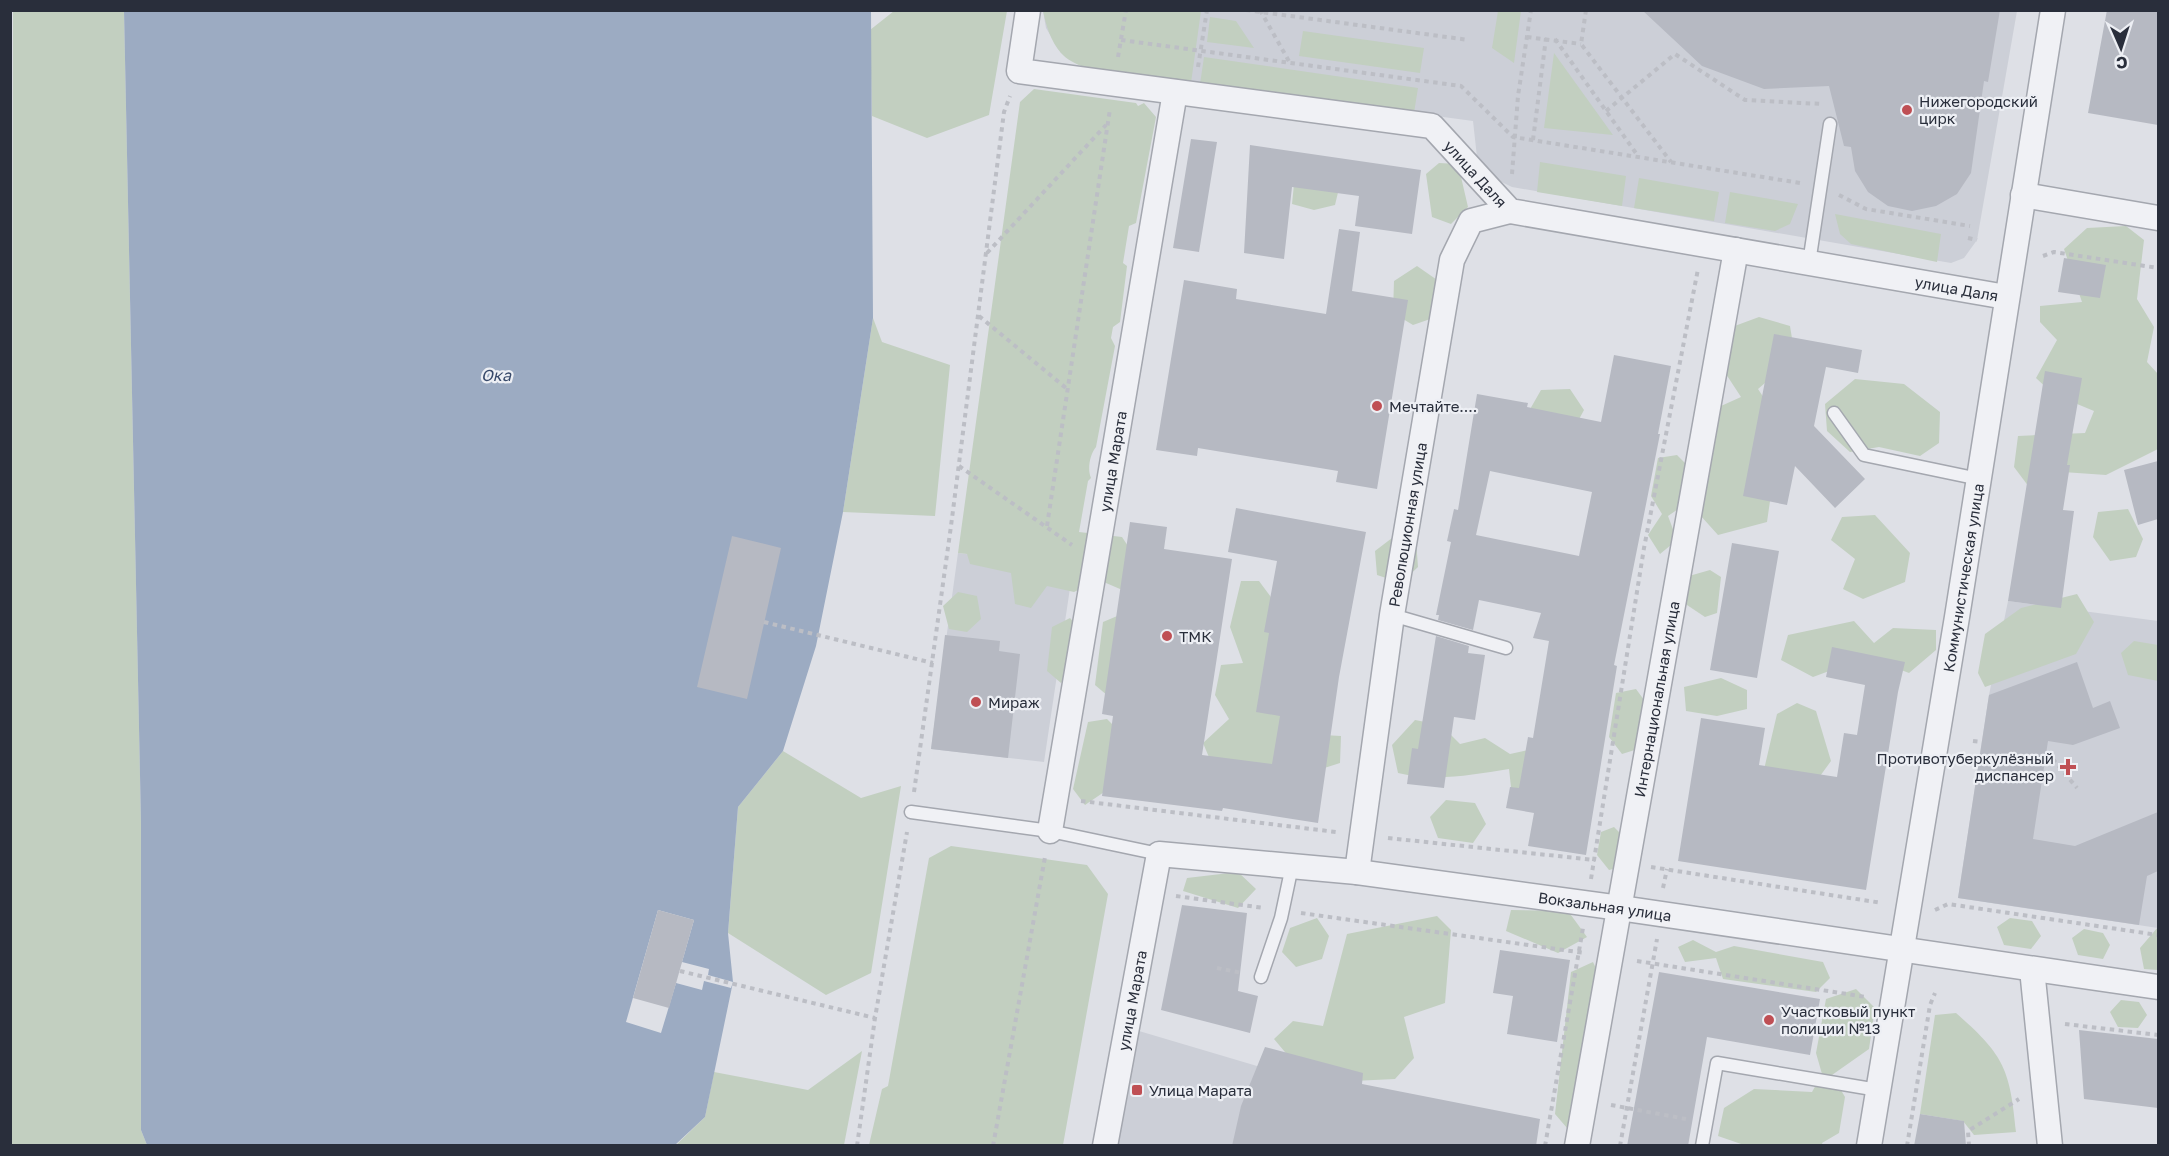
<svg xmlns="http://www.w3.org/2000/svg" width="2169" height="1156" font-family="'Golos Text',sans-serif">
<rect width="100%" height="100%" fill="#dee0e6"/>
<path fill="#cccfd7" d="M1043,11H2017L1977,240L1964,258L1951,263L1512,187L1491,177L1477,157L1473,121L1200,84L1061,53L1046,28Z
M958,553L1073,568L1044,762L931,749Z
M2008,601L2158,621V928L1958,898L1989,695Z
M1139,1031L1257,1066L1363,1073L1348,1145L1116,1146Z"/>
<path fill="#c2cfc0" d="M13,10L124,11L141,823V1130L147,1145L11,1146Z
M894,11H1007L989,115L927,138L872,116L870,30Z
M1043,11H1201L1191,83C1157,79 1083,78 1061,53C1051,42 1046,25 1043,11Z
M1498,11H1521L1514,63L1492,48Z
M1210,17L1236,21L1254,48L1207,42Z
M1303,31L1424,48L1420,73L1299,56Z
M1554,53L1613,135L1544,128Z
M1204,57L1418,88L1414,113L1200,84Z
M1034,89L1136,103L1138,106L1144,103L1156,117L1136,223L1129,226L1123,263L1127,266L1120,322L1113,327L1111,338L1115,346L1096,447C1090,454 1087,469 1091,478L1088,481L1079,532L1122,537L1143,569L1139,588L1120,589L1099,580L1074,592L1047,586L1031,608L1015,604L1011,573L970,564L967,554L958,553L1020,102Z
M1540,162L1626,176L1622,206L1537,192Z
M1439,163L1458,164L1468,207L1451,224L1432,217L1426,174Z
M1295,174L1340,184L1335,205L1314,210L1292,204Z
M1639,178L1719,192L1714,221L1634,208Z
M1730,192L1798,204L1790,224L1775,231L1725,223Z
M1835,214L1941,234L1937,262L1851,244L1840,234Z
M2126,226L2144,240L2137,299L2154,327L2147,362L2158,374V449L2106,475L2063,472L2029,487L2014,467L2018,436L2085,433L2094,411L2053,394L2036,378L2057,340L2040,322V306L2082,302L2064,249L2087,228Z
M1417,266L1440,282L1436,317L1413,325L1393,313L1394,281Z
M1759,317L1790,326L1795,357L1758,389L1781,424L1767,522L1718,535L1700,515L1721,406L1741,397L1724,371L1732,327Z
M873,318L882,342L950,365L935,516L843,512Z
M1855,379L1904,384L1940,412L1939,443L1920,456L1879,447L1850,452L1827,431L1825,404Z
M1570,389L1584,410L1570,436L1529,411L1541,390Z
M1677,455L1690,468L1684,505L1668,516L1677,540L1660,554L1648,535L1662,514L1651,496L1658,458Z
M2128,509L2143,539L2136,557L2110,561L2093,537L2098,512Z
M1875,515L1910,553L1905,582L1863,599L1843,589L1855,559L1831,540L1842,517Z
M1392,538L1416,540L1418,567L1401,583L1377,575L1375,551Z
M1710,570L1721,577L1717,613L1705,617L1684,603L1689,576Z
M1241,581H1259L1285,616L1305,734L1341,736L1340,763L1315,771L1262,799L1214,769L1203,743L1229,719L1215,695L1221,665L1243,663L1230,627Z
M958,592L977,596L981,619L967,632L949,629L943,606Z
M2077,594L2094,622L2076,654L1985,687L1978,673L1985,634L2021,608Z
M1122,614L1108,696L1095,685L1103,622Z
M1070,618L1077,626L1069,673L1061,683L1047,671L1052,627Z
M1854,621L1874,643L1893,628L1936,630V650L1909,673L1867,657L1813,677L1781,660L1788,635Z
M2134,641L2158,645V681L2128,675L2121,653Z
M1721,678L1747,690V709L1717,716L1686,711L1684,687Z
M1636,689L1647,704L1641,748L1622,754L1609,737L1616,693Z
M1797,703L1816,711L1831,761L1815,783L1759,791L1777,714Z
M1107,719L1118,730L1110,788L1085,805L1073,789L1088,722Z
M1415,720L1441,725L1460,744L1485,738L1510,754L1537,748L1548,765L1512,796L1509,769C1471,775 1436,782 1398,773L1392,745Z
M783,751L861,798L901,786L871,973L826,995L728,933L738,807Z
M1446,800L1475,803L1486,824L1473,843L1438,838L1430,817Z
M1614,827L1625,838L1621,867L1609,870L1597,855L1601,832Z
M951,846L1087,865L1108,894L1063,1145H869L882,1089L888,1086L929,858Z
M1238,872L1256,889L1238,908L1183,891L1187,878Z
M1511,910L1568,911L1587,937L1558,953L1506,931Z
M1437,916L1451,930L1445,1003L1404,1017L1414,1058L1395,1079L1311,1083L1274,1039L1293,1021L1323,1026L1347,934Z
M1317,918L1329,936L1322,959L1296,967L1282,952L1290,928Z
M2010,918L2032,921L2041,936L2031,949L2004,945L1997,927Z
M2158,927V970L2144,969L2140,948Z
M2084,929L2103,933L2110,945L2103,959L2078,955L2072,938Z
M1693,940L1716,952L1734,946L1823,962L1830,978L1816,992L1723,979L1716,958L1685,962L1678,947Z
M1593,962L1602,981L1580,1119L1567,1128L1555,1114L1571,972Z
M1856,989L1875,1008L1869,1049L1832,1075L1845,1097L1839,1133L1822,1143L1823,1146L1744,1145L1718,1136L1724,1108L1754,1089L1812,1092L1822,1074L1816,1053L1826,999Z
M2121,1000L2139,1002L2147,1015L2138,1028L2118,1027L2110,1012Z
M1956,1013C2004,1055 2010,1069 2016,1132L1974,1135L1963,1121L1920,1114L1935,1015Z
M862,1051L844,1145L675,1146L705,1117L714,1072L808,1090Z"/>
<path fill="#9cabc2" d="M124,11H871L873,318L843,512L816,646L783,751L738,807L728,933L733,982L705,1117L675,1145H147L141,1130V823Z"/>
<path fill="#dee0e6" d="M658,910L694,920L682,962L709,969L708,975L733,982L731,988L704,981L702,990L676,983L661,1033L626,1022Z"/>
<path fill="#b6b9c2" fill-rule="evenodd" d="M1642,10H2000L1988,82L1984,81L1971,173L1957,194L1936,206L1912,211L1888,206L1868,192L1855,171L1851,147L1844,146L1829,86L1764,89L1702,66Z
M2107,10H2158V125L2088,113Z
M1191,139L1217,142L1199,252L1173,248Z
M1250,145L1421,170L1412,234L1355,226L1359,196L1292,187L1284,259L1244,253Z
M1339,229L1360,232L1352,291L1408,300L1377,489L1336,482L1338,471L1198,448L1197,456L1156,450L1184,280L1237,289L1236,299L1326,314Z
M2064,258L2106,265L2100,298L2058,292Z
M1774,334L1862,350L1858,373L1826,367L1814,426L1865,479L1835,508L1795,466L1787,505L1743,496Z
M1614,355L1671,366L1658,434H1660L1614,665L1617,666L1586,855L1528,846L1534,813L1506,808L1510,787L1519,788L1528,737L1533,738L1549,641L1533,638L1541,613L1479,600L1473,630L1438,620L1439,615H1436L1451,542L1447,541L1454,509L1458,510L1477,394L1528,403L1527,407L1601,422ZM1490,471L1592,492L1579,556L1476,535Z
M2045,371L2082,378L2067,465H2070L2063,510L2074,511L2061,608L2008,601Z
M2158,461V519L2138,525L2124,470Z
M1236,508L1366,532L1339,677L1318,823L1223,808L1222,811L1102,796L1113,716L1102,714L1130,522L1167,527L1164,549L1232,559L1202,755L1272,764L1280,716L1256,712L1269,633L1264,632L1277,561L1228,552Z
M732,536L781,548L747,699L697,687Z
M1732,543L1779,551L1757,678L1710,670Z
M945,635L1000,641L999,651L1020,654L1008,758L931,749Z
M1436,636L1469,646L1468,653L1485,655L1475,720L1454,717L1444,788L1407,784L1412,748L1418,749Z
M1832,647L1905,662L1898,692L1866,890L1678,861L1701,718L1765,728L1759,765L1837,777L1844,733L1857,735L1865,685L1826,677Z
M2077,662L2093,708L2110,701L2120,728L2073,745L2048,741L2033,839L2075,846L2158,812V871L2147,876L2139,925L1958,898L1989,695Z
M1182,905L1247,913L1238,991L1258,996L1250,1033L1161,1010Z
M658,910L694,920L669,1008L633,998Z
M1500,950L1570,960L1557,1042L1507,1034L1513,996L1493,993Z
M1659,972L1820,999L1810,1055L1707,1037L1688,1146H1627Z
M2079,1030L2158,1039V1108L2084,1099Z
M1265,1047L1363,1073L1362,1084L1540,1119L1536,1146H1232L1241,1106Z
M1920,1114L1964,1121L1966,1146H1914Z"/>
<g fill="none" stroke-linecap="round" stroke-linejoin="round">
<defs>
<path id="service" d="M1809,263L1830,124
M1834,413L1864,455L1979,479
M1392,615L1506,648
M911,812L1050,831L1159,854
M1261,977L1281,918L1292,866
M1702,1146L1717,1063L1878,1090"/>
<g id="minor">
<path id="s1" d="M1028,10L1019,71L1432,126L1510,211L2006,297"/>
<path d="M2023,195L2158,218"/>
<path id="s2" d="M1050,831L1175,92"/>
<path id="s3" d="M1357,872L1392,615L1452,260L1471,221L1510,211"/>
<path d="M2032,969L2050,1146"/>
<path id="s4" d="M1105,1146L1159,854L1357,872L1620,908L2158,987"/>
<path id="s5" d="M1577,1146L1736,250"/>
<path id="s6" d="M1869,1146L1957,617L2053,10"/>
</g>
</defs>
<use href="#service" stroke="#a4a7af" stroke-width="15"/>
<use href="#minor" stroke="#a4a7af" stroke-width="27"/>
<path stroke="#bcbec5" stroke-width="4" stroke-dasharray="4.5 4.5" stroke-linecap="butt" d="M1246,10L1469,40
M1260,10L1290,63
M1586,10L1581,44L1671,162
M1527,37L1581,44
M1555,39L1638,156
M1121,40L1461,86L1513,137L1800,183
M1118,57L1126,10
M1198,67L1207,10
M1606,111L1675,54L1745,100L1822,104
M1533,140L1546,38
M1512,174L1518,96L1531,10
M1839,195L1866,209L1970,226
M1968,238L1977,240
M987,253L1106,125
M2043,256L2054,252L2158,268
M979,316L1066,388
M959,466L1072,545
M1047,526L1110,109
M764,622L933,663
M1973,741L1982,742
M2047,752L2077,788
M914,792L951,526L1004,112L1010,96
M1081,801L1336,832
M1388,838L1595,860
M1651,867L1882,903
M1591,879L1644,548L1698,269
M1663,888L1667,869
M1176,896L1264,908
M1935,910L1948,904L2158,935
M1301,913L1585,953
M1637,961L1866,997
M1217,968L1242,973
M680,971L875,1018
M2065,1024L2158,1035
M1611,1105L1686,1119
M857,1146L875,1018L907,832
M993,1146L1045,857
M1545,1146L1583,928
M1620,1146L1657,939
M1907,1146L1930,1005L1935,993
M1969,1146L1968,1131L2019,1099"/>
<use href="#service" stroke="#f0f1f5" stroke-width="12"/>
<use href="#minor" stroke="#f0f1f5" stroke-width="24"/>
</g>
<g fill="#bf4f54" stroke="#edeff4" stroke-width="2">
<circle cx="1907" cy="110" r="6"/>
<circle cx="1377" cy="406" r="6"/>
<circle cx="1167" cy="636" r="6"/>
<circle cx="976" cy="702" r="6"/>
<path d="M2065 758h6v6h6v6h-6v6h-6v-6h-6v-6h6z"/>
<circle cx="1769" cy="1020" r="6"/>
<rect x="1131" y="1084" width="12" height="12" rx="3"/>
</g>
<g text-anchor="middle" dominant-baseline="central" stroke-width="4.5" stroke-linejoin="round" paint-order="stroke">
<g font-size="15" fill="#292e3b" stroke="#edeff4" text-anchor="start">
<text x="1919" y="101">Нижегородский<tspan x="1919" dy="17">цирк</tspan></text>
<text x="1389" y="406">Мечтайте....</text>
<text x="1179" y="636">ТМК</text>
<text x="988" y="702">Мираж</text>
<text x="2054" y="758" text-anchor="end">Противотуберкулёзный<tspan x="2054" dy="17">диспансер</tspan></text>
<text x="1781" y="1011">Участковый пункт<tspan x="1781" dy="17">полиции №13</tspan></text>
<text x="1149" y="1090">Улица Марата</text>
</g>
<g font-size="15" fill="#292e3b" stroke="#edeff4">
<text stroke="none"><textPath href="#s1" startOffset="543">улица Даля</textPath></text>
<text stroke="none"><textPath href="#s1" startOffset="1047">улица Даля</textPath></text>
<text stroke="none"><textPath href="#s2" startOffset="375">улица Марата</textPath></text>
<text stroke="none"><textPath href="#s3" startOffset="351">Революционная улица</textPath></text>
<text stroke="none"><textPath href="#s6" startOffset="576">Коммунистическая улица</textPath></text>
<text stroke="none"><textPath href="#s5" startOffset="454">Интернациональная улица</textPath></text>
<text stroke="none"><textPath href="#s4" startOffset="746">Вокзальная улица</textPath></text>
<text stroke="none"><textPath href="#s4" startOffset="148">улица Марата</textPath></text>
</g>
<g font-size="16" font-style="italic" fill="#37496a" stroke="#edeff4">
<text x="496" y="375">Ока</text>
</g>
</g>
<rect width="2169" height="1156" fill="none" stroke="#292e3b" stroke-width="24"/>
<g transform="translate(2121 48) rotate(177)" stroke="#edeff4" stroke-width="4.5" paint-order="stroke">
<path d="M0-4.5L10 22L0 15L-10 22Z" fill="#292e3b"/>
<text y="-9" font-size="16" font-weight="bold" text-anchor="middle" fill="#292e3b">С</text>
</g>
</svg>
